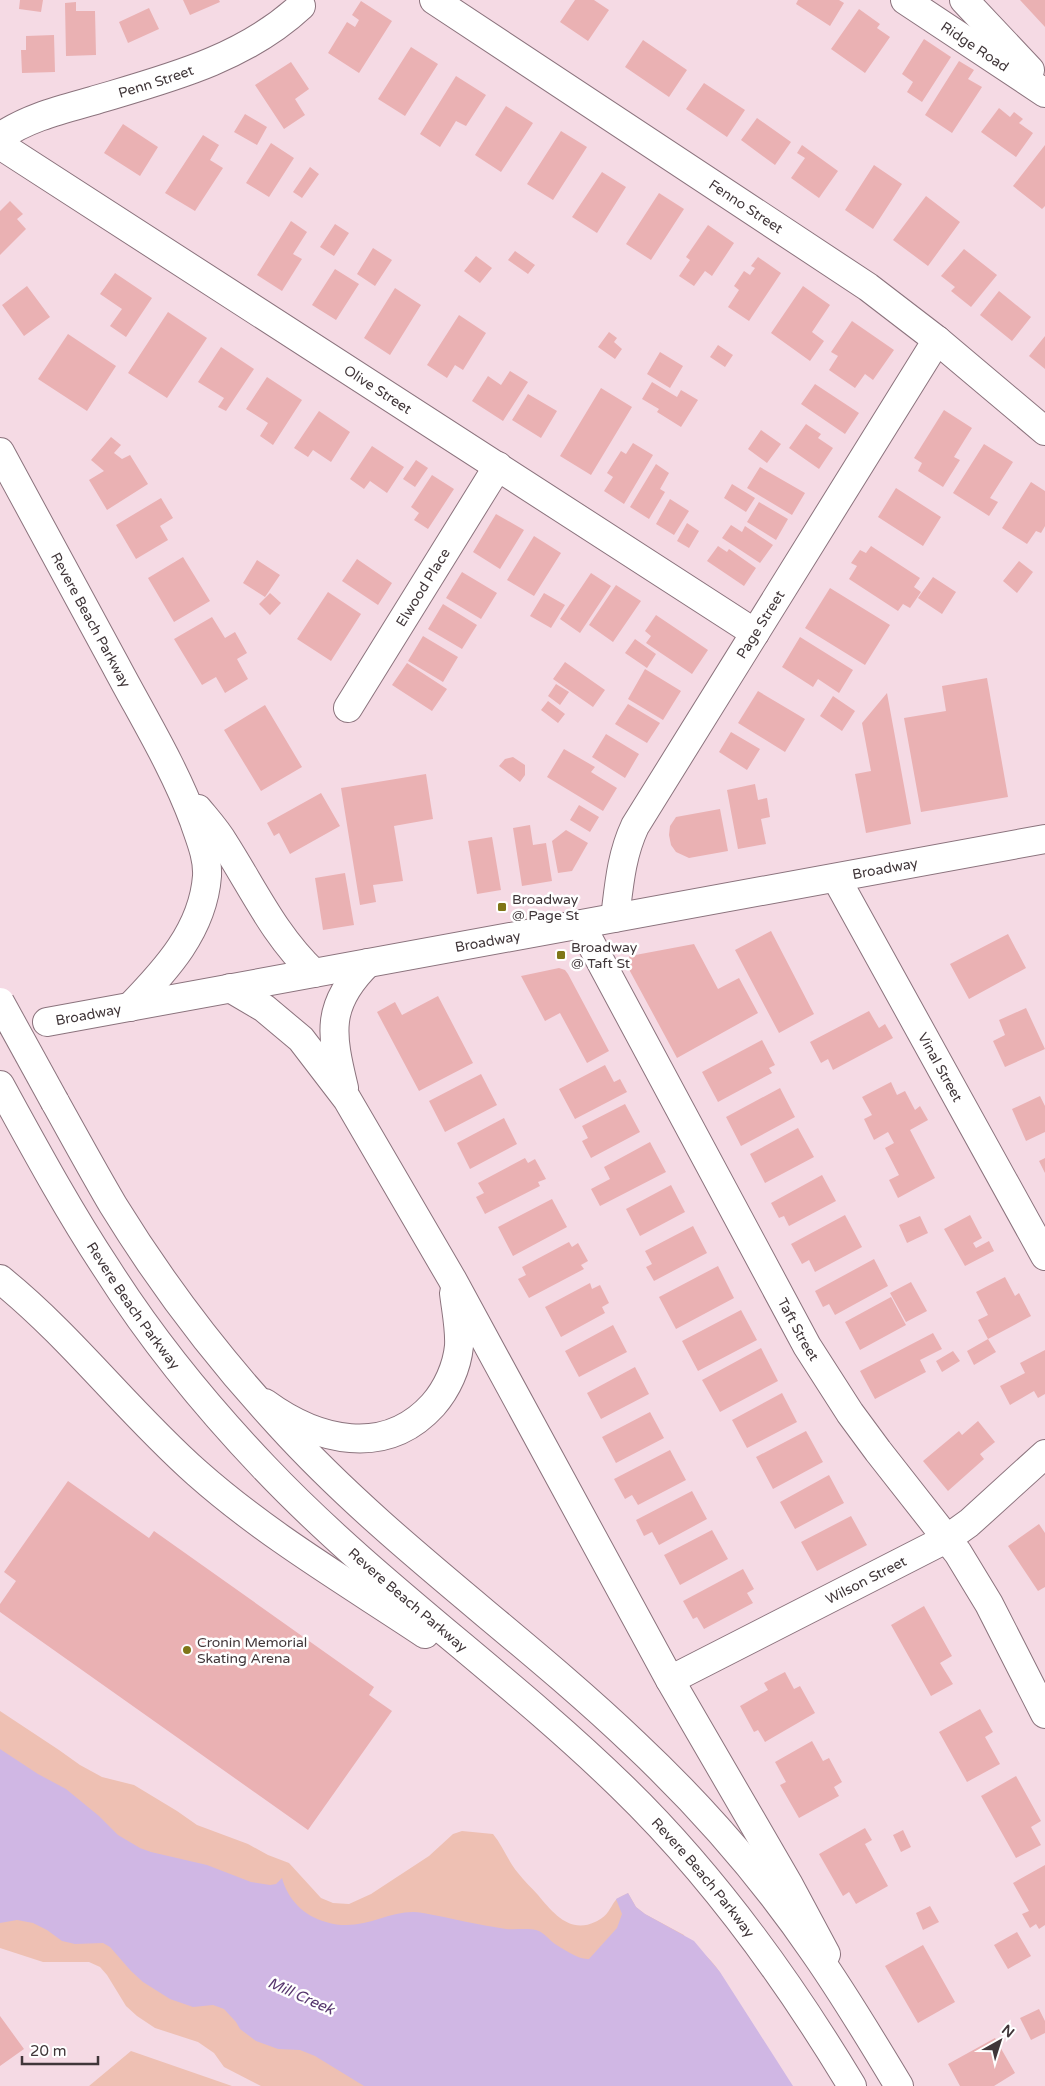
<svg xmlns="http://www.w3.org/2000/svg" width="1045" height="2086" font-family="'Varela Round',sans-serif">
<rect width="100%" height="100%" fill="#f5dae4"/>
<path fill="#eec0b3" d="M0,1711L59,1750L80,1765L102,1777L134,1785L177,1811L197,1825L248,1844L268,1855L289,1863L321,1898L333,1903L349,1904L371,1894L429,1856L453,1834L462,1831L493,1834C503,1846 508,1861 518,1873C524,1881 532,1888 538,1895C553,1913 570,1934 595,1922C608,1916 608,1911 615,1901C618,1897 625,1895 628,1893L636,1907L645,1914L684,1935L686,1943C693,1948 700,1952 706,1956C727,1974 735,2007 744,2032L0,1847Z
M0,1890L558,2086H261L224,2067L214,2053L198,2042L155,2028L137,2016L126,2006L107,1975L100,1967L89,1962H43L0,1948Z
M131,2051L232,2086H89Z"/>
<path fill="#d0b7e4" d="M0,1749L38,1774L66,1789L99,1816L118,1835L140,1848L151,1852L207,1865L251,1882L270,1885L276,1884L282,1878C288,1900 304,1916 326,1922C364,1934 390,1907 423,1913C451,1918 478,1925 506,1929C516,1930 527,1928 536,1930C544,1932 549,1940 555,1944C563,1949 579,1960 589,1959L617,1928L622,1914L616,1899L628,1893L636,1907L645,1914L694,1941L720,1972L793,2086H364L315,2056L300,2050L278,2049L256,2041L240,2029L236,2022L224,2009L213,2005L193,2007L170,1999L143,1982L131,1971L110,1947L103,1943L75,1944L62,1941L47,1930L33,1923L17,1920L0,1923Z"/>
<path fill="#eab1b3" d="M20,0H43L41,12L19,9Z
M183,0H219L220,2L190,15Z
M575,0H594L609,10L588,41L560,22Z
M798,0H839L844,3L830,26L796,4Z
M1020,0H1045V27Z
M361,1L392,21L359,73L328,53L347,22L355,27L359,20L352,15Z
M76,2V11H95L96,55L66,56L65,3Z
M149,8L159,29L128,43L119,22Z
M859,9L880,24L877,28L890,37L865,73L831,49Z
M54,35L55,72L22,73L21,50H26V36Z
M924,39L951,57L922,102L907,92L913,82L902,74Z
M643,40L687,70L669,97L625,67Z
M411,47L438,64L405,116L378,99Z
M959,61L974,70L968,79L982,87L952,133L925,115Z
M291,62L309,89L295,99L305,115L284,129L255,85Z
M456,76L486,95L466,126L456,121L440,147L420,134Z
M704,83L745,110L727,137L686,109Z
M506,106L533,123L501,172L475,155Z
M999,108L1010,117L1014,112L1023,119L1019,123L1033,133L1016,157L981,132Z
M245,114L267,127L257,145L234,132Z
M757,118L791,142L775,165L741,140Z
M123,124L158,147L140,176L104,153Z
M561,131L587,147L553,200L527,184Z
M203,135L219,145L210,160L223,168L195,211L165,193Z
M271,143L294,158L269,197L246,183Z
M802,145L838,171L819,198L791,178L805,158L797,153Z
M1045,145V206L1042,209L1013,186Z
M874,165L902,184L873,229L845,210Z
M310,167L319,174L302,198L293,192Z
M602,172L626,187L597,233L572,217Z
M659,193L684,209L651,260L626,244Z
M926,196L960,222L928,266L893,240Z
M10,201L23,214L17,219L26,229L0,255V211Z
M291,221L307,232L293,254L302,259L282,291L257,275Z
M335,224L349,233L334,256L320,247Z
M708,225L734,243L712,276L705,271L694,286L679,276L690,260L686,257Z
M373,248L392,260L375,286L357,274Z
M964,249L997,275L971,307L951,291L955,287L941,276Z
M515,251L535,265L528,274L508,260Z
M476,256L492,268L480,283L464,271Z
M758,257L781,273L749,321L728,307L739,290L734,286L744,271L750,275L755,268L751,266Z
M335,269L359,284L336,320L312,305Z
M115,273L152,298L126,337L110,326L122,309L100,294Z
M27,286L50,317L24,336L2,305Z
M803,286L830,305L812,332L824,341L810,361L771,333Z
M395,288L421,305L390,355L364,338Z
M999,291L1031,317L1012,341L980,315Z
M168,312L207,338L167,398L128,373Z
M459,315L486,333L463,370L455,365L447,378L427,365Z
M852,321L894,350L873,380L865,374L855,388L829,370L838,356L831,352Z
M609,332L617,338L614,342L622,349L615,359L598,347Z
M68,334L116,366L87,411L38,379Z
M1045,336V369L1029,356Z
M718,345L733,355L725,367L710,357Z
M221,347L254,369L226,411L218,407L224,398L198,382Z
M660,352L683,366L670,388L647,374Z
M510,371L528,382L503,421L472,401L488,376L501,385Z
M267,377L302,400L273,445L260,436L268,423L246,409Z
M652,382L677,397L681,390L698,400L681,427L657,412L659,409L642,399Z
M815,384L859,413L845,434L801,404Z
M601,388L632,407L591,475L560,456Z
M528,394L557,411L541,438L512,420Z
M944,410L972,428L954,457L960,460L943,487L918,471L922,463L914,458Z
M319,411L350,432L331,462L313,450L308,457L294,448Z
M806,424L821,434L818,438L833,448L819,469L789,448Z
M761,430L781,444L767,463L748,449Z
M111,437L121,445L114,453L122,459L130,455L148,484L107,510L89,480L104,471L91,460Z
M633,443L653,455L624,504L604,491L613,477L607,473L621,451L626,454Z
M984,444L1013,462L990,498L998,502L989,516L953,493Z
M372,446L404,467L387,493L370,481L364,489L350,479Z
M416,460L428,468L415,487L403,479Z
M656,464L669,473L660,489L665,492L649,519L630,507Z
M760,467L805,493L792,515L747,488Z
M432,475L454,489L428,529L414,520L419,513L411,507Z
M1031,482L1045,491V526L1041,533L1036,531L1027,544L1002,528Z
M732,484L755,498L746,512L724,498Z
M896,488L941,517L923,546L878,517Z
M161,498L173,518L160,526L168,540L136,559L116,525Z
M670,499L689,511L674,535L656,524Z
M759,502L788,519L776,540L747,522Z
M496,514L524,530L500,569L473,552Z
M687,523L699,531L689,548L677,541Z
M731,525L742,532L745,526L773,545L760,563L722,538Z
M534,536L561,553L534,596L507,580Z
M718,546L727,552L729,549L756,568L744,586L707,561Z
M871,546L920,578L914,587L921,592L910,608L903,604L898,611L849,579L857,566L851,563L860,550L866,553Z
M183,557L210,601L174,622L148,578Z
M357,559L392,583L378,605L342,581Z
M257,560L280,575L265,597L243,583Z
M1019,561L1033,572L1017,593L1003,581Z
M462,572L497,593L481,619L446,598Z
M591,573L611,586L580,633L560,619Z
M933,577L956,592L942,614L918,598Z
M616,585L641,601L613,642L589,625Z
M830,588L890,625L865,665L805,628Z
M328,592L361,614L331,661L297,639Z
M270,593L281,603L270,615L259,604Z
M544,593L565,605L551,628L530,616Z
M443,604L477,625L462,649L428,629Z
M656,615L708,650L692,674L646,643L651,636L645,631Z
M212,617L225,638L235,632L247,653L237,659L248,679L225,693L216,677L202,685L174,639Z
M423,636L458,657L443,682L408,661Z
M800,637L853,670L839,693L818,679L813,687L782,667Z
M635,639L656,654L647,668L625,653Z
M565,662L605,690L593,707L553,679Z
M407,663L447,689L432,711L392,685Z
M645,669L681,691L663,720L628,699Z
M987,678L1008,797L921,812L904,718L946,711L942,686Z
M556,684L569,692L560,705L548,696Z
M758,691L805,719L785,752L738,723Z
M887,693L911,824L866,833L855,774L871,771L862,723Z
M833,696L855,711L842,731L820,716Z
M548,701L565,714L558,723L541,710Z
M628,704L660,723L647,743L615,724Z
M265,705L302,767L261,791L224,730Z
M731,732L760,749L747,770L719,752Z
M606,734L639,754L625,778L592,757Z
M564,749L595,767L591,772L617,788L603,811L547,777Z
M513,757L525,765V775L520,782L499,766L505,759Z
M426,774L433,819L394,826L403,881L373,885L376,902L360,905L341,788Z
M755,784L758,800L767,798L770,817L761,819L766,844L738,849L727,790Z
M321,793L340,826L290,854L279,833L274,836L267,823Z
M579,805L599,817L590,832L570,820Z
M720,809L728,851L689,858L676,852L671,845L669,835L670,826L676,817Z
M530,825L533,845L546,843L552,881L522,886L513,828Z
M566,830L588,843L572,871L558,873L552,841Z
M492,837L501,890L477,894L468,841Z
M345,873L354,925L323,930L315,878Z
M771,931L814,1014L779,1033L735,950Z
M1008,934L1026,968L969,999L950,964Z
M694,944L718,989L739,978L758,1013L677,1058L625,962L630,956Z
M559,968L565,970L568,974L609,1051L587,1063L560,1013L545,1021L521,976Z
M438,996L473,1063L419,1091L377,1012L395,1002L402,1015Z
M1026,1008L1045,1049L1005,1067L993,1041L1005,1035L999,1020Z
M869,1011L879,1028L885,1024L893,1038L833,1070L828,1059L821,1063L810,1042Z
M762,1040L775,1065L769,1068L772,1073L718,1102L702,1072Z
M605,1065L614,1082L620,1079L627,1092L575,1119L559,1089Z
M481,1074L497,1105L445,1132L429,1101Z
M891,1082L897,1095L905,1091L915,1110L920,1106L928,1120L910,1130L935,1178L898,1198L889,1180L899,1175L885,1148L894,1143L888,1132L874,1140L864,1119L872,1115L862,1097Z
M780,1088L795,1117L741,1146L726,1117Z
M1040,1096L1045,1106V1132L1026,1141L1012,1109Z
M625,1104L640,1132L591,1158L582,1141L588,1138L582,1126Z
M504,1118L517,1144L470,1169L457,1143Z
M798,1128L814,1157L765,1183L750,1154Z
M650,1142L666,1172L600,1206L591,1189L610,1179L604,1167Z
M525,1158L528,1163L535,1159L546,1179L538,1182L540,1186L485,1214L476,1197L484,1193L478,1183Z
M1045,1158V1173L1039,1161Z
M822,1175L836,1201L789,1226L784,1216L779,1218L771,1203Z
M671,1185L685,1212L640,1236L626,1209Z
M552,1199L567,1227L513,1256L498,1227Z
M845,1215L862,1247L815,1272L809,1260L802,1264L791,1244Z
M970,1215L982,1238L973,1243L976,1248L989,1241L994,1251L965,1266L944,1229Z
M920,1216L928,1233L907,1243L899,1225Z
M693,1226L707,1253L654,1281L646,1267L652,1264L645,1251Z
M569,1242L572,1247L578,1243L588,1261L581,1265L584,1269L529,1298L518,1279L526,1275L522,1267Z
M874,1259L888,1286L835,1315L829,1304L823,1307L815,1291Z
M718,1266L734,1298L676,1329L659,1297Z
M1005,1277L1015,1296L1019,1293L1031,1316L988,1339L996,1352L974,1365L967,1351L988,1339L978,1320L988,1315L976,1292Z
M911,1282L927,1311L906,1322L890,1293Z
M590,1283L592,1289L600,1285L609,1303L602,1307L605,1313L561,1337L545,1307Z
M891,1297L906,1325L860,1350L845,1322Z
M741,1310L757,1340L698,1371L682,1341Z
M613,1325L627,1352L579,1377L565,1351Z
M933,1333L942,1349L920,1360L926,1372L875,1399L860,1371Z
M761,1348L778,1381L720,1412L702,1380Z
M1045,1350V1394L1038,1398L1034,1391L1010,1405L1000,1386L1025,1373L1020,1363Z
M953,1351L960,1361L942,1372L936,1361Z
M635,1367L649,1394L601,1419L587,1393Z
M782,1393L797,1422L747,1448L732,1420Z
M650,1412L664,1438L616,1463L602,1437Z
M978,1421L995,1442L980,1454L984,1459L948,1491L923,1461L959,1431L962,1435Z
M806,1431L823,1462L773,1489L756,1457Z
M670,1450L686,1480L638,1505L632,1495L625,1499L614,1479Z
M829,1475L844,1503L795,1529L780,1502Z
M68,1481L149,1538L154,1531L374,1687L369,1695L392,1711L308,1830L0,1612V1604L16,1581L4,1572Z
M692,1491L707,1519L659,1545L652,1532L644,1536L636,1520Z
M851,1516L867,1545L817,1571L801,1542Z
M1039,1524L1045,1533V1587L1038,1591L1008,1546Z
M712,1530L728,1559L680,1585L664,1555Z
M743,1569L754,1589L747,1593L753,1603L704,1629L697,1617L693,1619L683,1601Z
M924,1606L952,1656L940,1663L953,1684L931,1696L891,1625Z
M785,1672L794,1689L800,1686L815,1713L765,1742L758,1730L754,1732L740,1706L768,1690L764,1683Z
M980,1709L993,1732L985,1737L1000,1764L967,1782L939,1732Z
M812,1741L823,1761L829,1758L842,1782L834,1787L839,1796L799,1818L780,1785L786,1782L775,1762Z
M1016,1776L1041,1821L1031,1827L1041,1845L1016,1858L981,1796Z
M865,1828L872,1840L865,1844L888,1886L856,1904L849,1892L843,1896L819,1854Z
M903,1830L911,1847L901,1852L893,1835Z
M1045,1865V1925L1039,1929L1036,1924L1030,1928L1022,1914L1029,1911L1013,1883Z
M930,1906L939,1922L923,1930L916,1913Z
M1017,1932L1031,1956L1008,1969L994,1945Z
M923,1945L955,2002L918,2023L885,1966Z
M1039,2009L1045,2021V2033L1031,2040L1020,2018Z
M0,2016L24,2049L0,2066Z
M995,2038L1015,2073L994,2086H960L948,2064Z"/>
<g fill="none" stroke-linecap="round" stroke-linejoin="round">
<defs>
<g id="street">
<path id="s1" d="M905,0L1045,93"/>
<path d="M964,0L1030,70"/>
<path id="s2" d="M0,137C27,118 60,110 92,101C166,79 243,60 301,6"/>
<path id="s3" d="M0,145L755,633"/>
<path id="s4" d="M0,452C39,523 77,595 116,666C143,717 174,767 194,821C200,839 208,857 207,876C203,930 166,970 130,1007"/>
<path id="s5" d="M348,708L498,466"/>
<path d="M198,809C207,820 217,831 224,843C254,890 274,935 314,973"/>
<path id="s6" d="M836,878L1045,1256"/>
<path id="s7" d="M615,918C619,886 621,856 635,826L937,340"/>
<path id="s8" d="M581,925L807,1346L850,1413L878,1451L958,1553L989,1604L1045,1714"/>
<path d="M230,988L264,1008L301,1039L347,1099L452,1279L670,1680L789,1885L826,1954"/>
<path d="M344,1088C331,1034 325,1005 368,963"/>
<path d="M265,1403C317,1441 385,1458 433,1405C447,1389 457,1367 459,1346C460,1329 456,1310 454,1293"/>
<path id="s9" d="M670,1680L948,1538L969,1523L1045,1454"/>
</g>
<g id="secondary">
<path id="s10" d="M434,0L868,287L937,340L1045,431"/>
</g>
<g id="primary">
<path id="s11" d="M47,1022L1045,839"/>
</g>
<g id="highway">
<path id="s12" d="M0,1085C34,1147 68,1210 107,1269C152,1340 206,1406 264,1467C374,1583 507,1675 621,1786C713,1875 787,1978 852,2086"/>
<path d="M55,1102C74,1136 93,1171 113,1205C161,1283 217,1357 279,1424C387,1543 520,1634 635,1744C702,1807 763,1877 815,1953C845,1996 872,2041 899,2086"/>
<path d="M0,1279C72,1337 128,1412 197,1473C267,1535 347,1582 425,1634"/>
</g>
</defs>
<use href="#street" stroke="#8b737d" stroke-width="30"/>
<use href="#secondary" stroke="#8b737d" stroke-width="30"/>
<use href="#primary" stroke="#8b737d" stroke-width="30"/>
<use href="#highway" stroke="#8b737d" stroke-width="30"/>
<use href="#street" stroke="#fff" stroke-width="28"/>
<use href="#secondary" stroke="#fff" stroke-width="28"/>
<use href="#primary" stroke="#fff" stroke-width="28"/>
<use href="#highway" stroke="#fff" stroke-width="28"/>
<defs>
<path id="highway-bridge" d="M0,1002L55,1102"/>
</defs>
<use href="#highway-bridge" stroke="#8b737d" stroke-width="30" stroke-linecap="butt"/>
<use href="#highway-bridge" stroke="#fff" stroke-width="28"/>
</g>
<g fill="#7f7517" stroke="#fff" stroke-width="2">
<rect x="497" y="902" width="10" height="10" rx="2.5"/>
<rect x="556" y="950" width="10" height="10" rx="2.5"/>
<circle cx="187" cy="1650" r="5"/>
</g>
<g text-anchor="middle" dominant-baseline="central" stroke-width="5" stroke-linejoin="round" paint-order="stroke">
<g font-size="14" fill="#403639" stroke="#fff">
<text stroke="none"><textPath href="#s1" startOffset="84">Ridge Road</textPath></text>
<text stroke="none"><textPath href="#s2" startOffset="166">Penn Street</textPath></text>
<text stroke="none"><textPath href="#s10" startOffset="374">Fenno Street</textPath></text>
<text stroke="none"><textPath href="#s3" startOffset="450">Olive Street</textPath></text>
<text stroke="none"><textPath href="#s5" startOffset="142">Elwood Place</textPath></text>
<text stroke="none"><textPath href="#s4" startOffset="191">Revere Beach Parkway</textPath></text>
<text stroke="none"><textPath href="#s7" startOffset="332">Page Street</textPath></text>
<text stroke="none"><textPath href="#s11" startOffset="852">Broadway</textPath></text>
<text stroke="none"><textPath href="#s11" startOffset="448">Broadway</textPath></text>
<text stroke="none"><textPath href="#s11" startOffset="42">Broadway</textPath></text>
<text stroke="none"><textPath href="#s6" startOffset="216">Vinal Street</textPath></text>
<text stroke="none"><textPath href="#s12" startOffset="258">Revere Beach Parkway</textPath></text>
<text stroke="none"><textPath href="#s8" startOffset="459">Taft Street</textPath></text>
<text stroke="none"><textPath href="#s9" startOffset="220">Wilson Street</textPath></text>
<text stroke="none"><textPath href="#s12" startOffset="662">Revere Beach Parkway</textPath></text>
<text stroke="none"><textPath href="#s12" startOffset="1068">Revere Beach Parkway</textPath></text>
</g>
<g font-size="14" fill="#403639" stroke="#fff" text-anchor="start">
<text x="512" y="899">Broadway<tspan x="512" dy="16">@ Page St</tspan></text>
<text x="571" y="947">Broadway<tspan x="571" dy="16">@ Taft St</tspan></text>
<text x="197" y="1642">Cronin Memorial<tspan x="197" dy="16">Skating Arena</tspan></text>
</g>
<g font-size="15" font-style="italic" fill="#58376f" stroke="#fff">
<text transform="translate(301 1996) rotate(24)">Mill Creek</text>
</g>
</g>
<g transform="translate(1000 2041) rotate(39)" stroke="#ffffff" stroke-width="4" paint-order="stroke">
<path d="M0-4L9 19L0 12L-9 19Z" fill="#403639"/>
<text y="-8" font-size="14" font-weight="bold" text-anchor="middle" fill="#403639">N</text>
</g>
<path d="M22 2056v8h76v-8" fill="none" stroke="#403639" stroke-width="2.5"/>
<text x="30" y="2056" font-size="15" fill="#403639" stroke="#ffffff" stroke-width="4" paint-order="stroke">20 m</text>
</svg>
